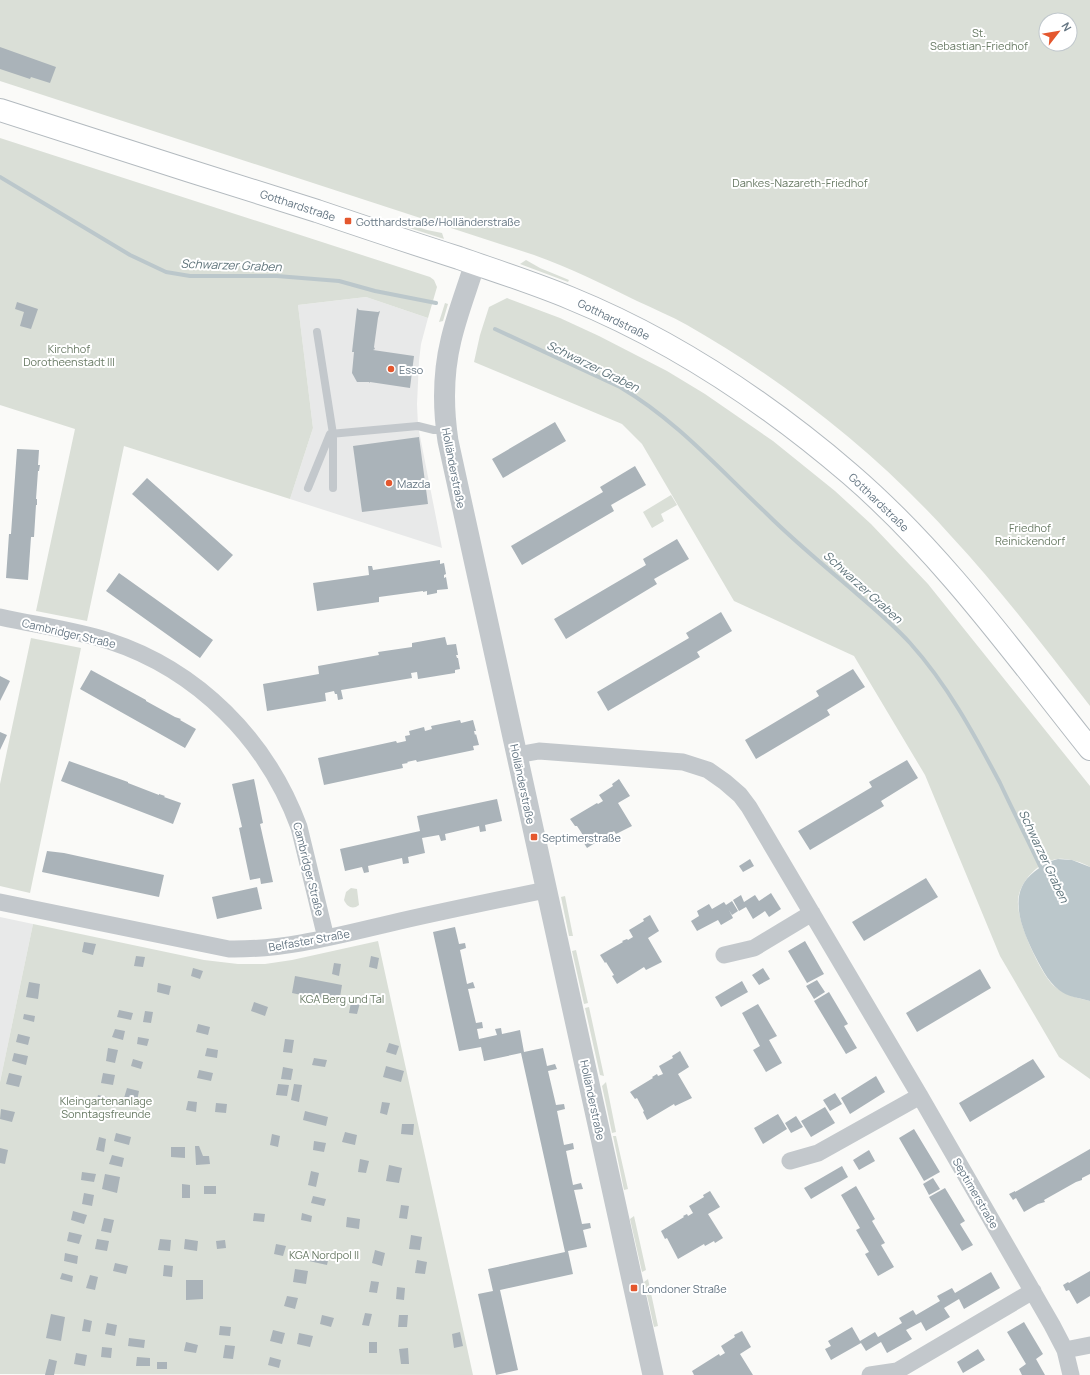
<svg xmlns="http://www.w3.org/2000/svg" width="1090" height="1375" font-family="Manrope,sans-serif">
<rect width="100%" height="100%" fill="#fafaf8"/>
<path fill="#e8e9e9" d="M366,297L428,318L421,344L419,361L417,404L418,426L442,548L290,499L313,428L298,305Z
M0,917L33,924L0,1082Z"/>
<path fill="#dadfd7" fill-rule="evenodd" d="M0,0H1090V706C1045,648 1001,590 951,536C876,452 785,381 687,325C671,316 654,309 637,301C603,284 570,268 534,255L0,81ZM1046,20H1070V44H1046Z
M0,138L430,277L434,280L437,287L428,318L366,297L298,305L313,428L290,499L124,446L87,621L36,611L75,429L0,405Z
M395,219L427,230L442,233L444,239L394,223Z
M526,260L540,268L569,280L568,282L520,264Z
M507,298L560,318L599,336L667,371L705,394L773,441L835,491L871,524L928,584L1090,786V867C1081,862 1068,858 1058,859C1039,861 1020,881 1018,900C1016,920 1040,973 1054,986C1065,995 1077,998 1090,1001V1079L1059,1057L1000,956L925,775L854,656L734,601L642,444L622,424L474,362L480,335L489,307Z
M445,303L448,304L443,321L439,322Z
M671,495L677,505L661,514L664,521L652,528L643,512Z
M31,638L81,648L30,893L0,886V784Z
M351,888L357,889L359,905C353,910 347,907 344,900L346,892Z
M565,896L573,936H569L561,897Z
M33,924L204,960L238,964H265L292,960L378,941L473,1375L0,1374V1082Z
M576,950L588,1003L584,1004L572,951Z
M589,1007L604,1076L600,1075L585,1008Z
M606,1082L616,1132L612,1133L602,1086Z
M613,1136H616L628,1189L624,1190Z
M634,1216L646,1270L642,1272L630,1219Z
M648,1279L658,1326L654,1327L644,1282Z"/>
<path fill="#bbc7cb" d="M1058,859L1072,860L1090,867V1001C1080,998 1067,997 1059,990C1047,981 1040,965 1033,952C1021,926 1007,893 1034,872C1042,866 1048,861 1058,859Z"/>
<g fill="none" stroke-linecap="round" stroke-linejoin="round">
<path stroke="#bbc7cb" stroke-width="4" d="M0,177L130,255L166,272L190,276H277L339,281L375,291L436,303
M495,329L620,387C676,420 719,469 766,513C790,537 816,559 842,581C865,601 889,620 910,643C947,684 974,734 1000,783C1014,813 1029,842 1043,872"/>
</g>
<path fill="#aab3b9" d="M0,47L56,67L50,83L31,77L30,79L0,69Z
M17,302L38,309L31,329L20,326L24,312L15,309Z
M357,308L359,310L378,312L380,311L378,318L374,347L375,349L373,350L414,356L410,388L370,382V383L369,382H357L352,373L354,352H352Z
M555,422L566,441L503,478L492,459Z
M419,437L428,504L362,512L353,446Z
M17,449L39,450L38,465H40L39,471H38L36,499H37V505H36L34,537H31L28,580L6,578L9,534H11Z
M635,466L646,485L611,505L614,511L522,565L511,546L603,492L600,487Z
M147,478L233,555L218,571L132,494Z
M677,539L689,559L654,579L657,584L566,639L554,619L646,565L643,559Z
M440,560V564L444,563L446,574L444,575V578L446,577L448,589L437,590V593L427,595V591L423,592V591L379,597V602L317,611L313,583L369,575L368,566H372L373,570Z
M119,573L213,640L200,658L106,591Z
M721,612L732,631L697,652L700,657L608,711L597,692L689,638L686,633Z
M445,637L447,645L456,644L458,655H456L457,658H458L460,669L455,670V673L418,679L417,672L411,673L412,678L341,690L343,699L338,700L337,694H335L334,691L325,693L326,701L267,711L263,684L319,674L318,666L379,655L378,652L412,647V643Z
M853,669L865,687L827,710L830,715L756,759L745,740L819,696L816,691Z
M91,670L146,700V701L175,717L181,719L180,720L196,729L185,748L80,689Z
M0,676L10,681L0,701Z
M460,720L461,723L473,720L476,731H474L475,735L476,734L479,745L473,746L474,750L417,762L416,760L407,762L408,763L402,764L403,768L324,785L318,758L396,741L397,743L406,741L405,736L410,735L409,731L424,727L425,731L432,729L431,726Z
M0,732L7,735L0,750Z
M907,760L918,778L881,801L884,806L810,850L798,831L872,787L869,782Z
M69,761L128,782V783L159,795V794L165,796L164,797L181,803L173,824L61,781Z
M254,779L263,823L260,824L273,882L261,884L260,878L250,880L239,828L242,827L232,784Z
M619,779L630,796L618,803L632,826L616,834L614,831L587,848L582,840L585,839L581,832L577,826H575L570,819L597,803L598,804L603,801L599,795L613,786L612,784Z
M497,799L502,821L485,825L486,831L480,832L479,826L445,834L446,840L441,841L439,835L422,838L425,853L408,857L409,863L403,864L402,858L368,866L369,872L364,873L362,867L345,871L340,849L420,831L417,816Z
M47,851L64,853L164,875L159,897L42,872Z
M750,859L754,866L743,872L739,866Z
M926,878L938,897L864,941L852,922Z
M257,887L262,909L217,919L212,897Z
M771,893L781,909L769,917L765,911L753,919L746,907L739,911L733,900L741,895L744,902L755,895L759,901Z
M732,901L738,911L732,915L729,910L733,918L721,925L718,920L697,931L691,921L699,916L697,911L709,904L712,909L724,902L726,905Z
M650,915L659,931L648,938L662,962L646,970L644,967L617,984L612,976L614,975L606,962L605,963L600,955L623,942L622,941L627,939L628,940L633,937L629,930L644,921L643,919Z
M455,927L459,944L465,943L466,948L460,950L467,984L473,982L475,988L468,989L476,1023L482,1022L483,1028L477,1029L479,1039L497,1035L495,1029L501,1028L502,1034L520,1030L524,1052L543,1048L547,1066L555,1064L557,1069L548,1071L556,1105L564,1104L565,1109L557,1111L564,1145L573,1143L574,1149L566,1151L573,1185L581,1183L583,1189L574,1190L582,1224L590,1223L591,1228L583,1230L587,1247L568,1251L573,1274L500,1290L518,1370L496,1375L478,1294L493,1291L488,1269L565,1252L521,1053L484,1061L481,1047L459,1051L433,932Z
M805,941L824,974L807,983L788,951Z
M84,942L96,944L93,955L82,952Z
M136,956L145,957L143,967L134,966Z
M371,956L379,958L377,969L369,967Z
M334,963L341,964L339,976L332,974Z
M193,968L203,971L200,979L191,976Z
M763,968L770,979L759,985L752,975Z
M980,969L991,988L917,1032L906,1013Z
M295,976L342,985L339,1003L292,993Z
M817,980L825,992L814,999L806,986Z
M742,981L748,992L721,1007L715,997Z
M29,982L40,984L38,999L26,997Z
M158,983L171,986L169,995L157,992Z
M829,992L848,1024L844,1026L857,1048L846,1054L814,1001Z
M352,997L361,999L357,1014L349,1013Z
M254,1002L268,1007L265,1016L251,1011Z
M758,1004L777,1036L769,1040L782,1063L766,1072L753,1050L760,1046L742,1013Z
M119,1010L133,1013L131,1020L117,1017Z
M145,1011L153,1012L151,1023L143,1022Z
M24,1014L35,1016L34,1022L23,1019Z
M198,1024L210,1027L208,1035L196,1032Z
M115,1029L125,1031L123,1040L112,1037Z
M18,1034L30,1037L28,1045L16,1042Z
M138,1037L149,1039L147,1046L137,1044Z
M285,1039L294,1040L292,1053L283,1052Z
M389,1043L399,1046L396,1055L386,1052Z
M108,1048L118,1050L115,1063L106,1061Z
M207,1048L218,1050L217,1058L205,1056Z
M680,1051L689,1067L678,1074L692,1098L675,1106L674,1104L647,1120L643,1112L644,1111L637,1098L635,1099L630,1092L653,1078L652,1077L657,1074L658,1076L663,1074L659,1066L673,1058L672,1056Z
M14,1053L28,1056L26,1065L12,1061Z
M314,1058L327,1060L325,1067L312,1065Z
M133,1059L143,1062L141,1069L131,1066Z
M1033,1059L1045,1077L970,1122L959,1103Z
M386,1066L404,1071L401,1082L383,1077Z
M283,1067L293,1069L291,1080L281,1079Z
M199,1070L213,1073L211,1081L197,1078Z
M9,1073L22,1076L19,1087L6,1084Z
M103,1073L115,1075L113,1085L101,1083Z
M876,1076L885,1092L850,1114L841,1098Z
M278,1084L289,1085L287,1096L276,1095Z
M294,1084L302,1085L299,1102L291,1100Z
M127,1088L139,1091L137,1101L124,1098Z
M835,1093L842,1104L830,1111L823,1100Z
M98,1095L111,1098L109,1107L96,1104Z
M188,1101L197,1102L196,1112L186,1110Z
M382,1102L390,1103L387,1115L380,1113Z
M216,1103L227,1104L226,1113L215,1112Z
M825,1107L835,1123L811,1137L801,1121Z
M1,1109L15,1112L12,1122L0,1119Z
M305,1111L328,1117L326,1126L303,1120Z
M778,1114L787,1129L763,1144L754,1128Z
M796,1116L803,1127L791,1133L785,1123Z
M402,1124H414L413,1135L401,1134Z
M914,1129L940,1172L924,1181L899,1138Z
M345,1132L357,1135L355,1145L342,1142Z
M116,1133L131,1137L129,1145L114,1141Z
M272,1134L280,1136L278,1147L270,1145Z
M99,1137L106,1139L104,1152L96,1150Z
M314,1141L326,1143L324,1152L313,1150Z
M195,1146H199L203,1156H209L210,1164L196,1165Z
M171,1147H185V1158L171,1157Z
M0,1148L8,1150L5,1164L0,1163Z
M1090,1149V1174L1082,1178V1180L1076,1182L1044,1200L1045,1202L1038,1204L1024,1212L1016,1198L1013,1200L1009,1194L1015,1191V1192Z
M869,1150L875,1161L859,1170L853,1160Z
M112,1155L124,1158L122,1167L109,1164Z
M360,1159L369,1161L366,1173L358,1172Z
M389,1165L402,1168L399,1183L386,1181Z
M842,1166L848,1177L811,1199L804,1188Z
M311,1171L319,1173L316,1187L308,1185Z
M82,1172L96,1174L94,1182L81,1180Z
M105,1174L120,1177L117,1193L102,1189Z
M933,1178L940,1189L929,1195L923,1184Z
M182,1184L190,1185V1198H182Z
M204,1186H216V1194H204Z
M856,1186L875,1219L872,1221L885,1243L881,1245L894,1267L878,1276L865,1254L869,1252L856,1230L860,1228L841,1195Z
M945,1188L965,1221L960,1224L973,1245L962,1251L929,1197Z
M710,1191L720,1207L708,1214L723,1238L715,1243L714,1241L705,1246L704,1244L678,1259L667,1238L665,1239L661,1231L684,1217L683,1216L687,1214L688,1216L693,1213L689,1206L704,1197L703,1195Z
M84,1193L94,1195L92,1206L82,1204Z
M313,1196L326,1199L324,1206L311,1203Z
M401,1205L409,1206L407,1219L399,1218Z
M73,1211L87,1215L84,1224L71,1220Z
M254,1213L265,1214L264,1222L253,1221Z
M302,1213L312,1216L311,1222L301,1220Z
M347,1217L360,1219L359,1229L346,1227Z
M104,1218L114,1220L111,1233L101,1231Z
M69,1232L82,1235L79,1244L67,1241Z
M411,1235L422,1237L420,1250L409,1249Z
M97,1239L109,1241L107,1251L95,1249Z
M160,1239L171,1240L170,1251L158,1250Z
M185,1239L198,1241L197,1251L184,1249Z
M225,1240L226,1248L217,1249L216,1241Z
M276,1244L286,1246L283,1256L274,1254Z
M375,1250L385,1253L382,1266L372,1263Z
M311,1251L329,1256L327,1265L309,1261Z
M65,1253L78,1256L77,1264L64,1261Z
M417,1260L427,1262L425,1274L415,1273Z
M115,1263L128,1266L126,1274L113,1271Z
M164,1265L173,1266L172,1277L163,1276Z
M295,1269L308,1271L306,1284L293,1282Z
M1090,1271V1296L1077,1304L1069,1290L1066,1291L1063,1285L1068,1282L1069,1283Z
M991,1272L1000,1288L964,1309L959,1299L944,1308L950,1317L926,1331L921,1322L906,1330L912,1339L887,1353L881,1342L866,1351L861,1343L831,1360L825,1349L831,1346L828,1341L852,1327L860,1341L875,1332L878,1337L902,1323L899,1318L913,1310L916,1315L940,1301L937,1296L952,1288L955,1293Z
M62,1273L73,1276L72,1282L60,1279Z
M90,1275L98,1277L95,1290L86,1288Z
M186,1280H203V1299L186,1300Z
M371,1281L379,1282L377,1293L369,1292Z
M397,1287L405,1288L404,1300L396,1299Z
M287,1296L298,1298L295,1309L284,1306Z
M365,1313L372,1314L369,1326L362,1325Z
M51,1314L65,1317L61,1341L46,1338Z
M322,1315L334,1318L331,1327L320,1324Z
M399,1315H408L407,1327H398Z
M84,1319L92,1321L90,1332L82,1331Z
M1024,1322L1043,1354L1036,1359L1045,1375H1022L1019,1369L1026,1364L1007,1332Z
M107,1323L117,1325L115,1336L105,1334Z
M220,1326L231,1327L230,1336L219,1335Z
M273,1330L285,1333L282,1344L270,1341Z
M742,1331L751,1347L740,1354L753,1375H694L692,1371L719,1354L720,1356L725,1353L721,1346L735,1337L734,1335Z
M460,1332L463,1346L454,1348L452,1334Z
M299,1333L313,1336L310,1347L297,1344Z
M129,1338L145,1340L144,1348L128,1346Z
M186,1342L198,1345L196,1353L184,1351Z
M369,1342H377V1353H369Z
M225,1345L235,1346L233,1359L223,1358Z
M102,1347L112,1348L111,1358L101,1357Z
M408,1348L409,1364H401L399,1349Z
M978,1349L985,1360L963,1373L957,1362Z
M76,1353L87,1355L85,1366L74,1364Z
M137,1357L150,1358V1366H136Z
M270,1357L281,1360L279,1368L268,1365Z
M49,1359L57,1361L54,1375H45Z
M157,1362H167V1369H157Z"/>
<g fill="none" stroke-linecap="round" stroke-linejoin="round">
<defs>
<path id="secondary" d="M0,110C106,144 211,178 317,211C364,227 412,243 459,258C496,271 534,283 570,298C673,340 766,402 850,474C942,553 1015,655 1090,749"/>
</defs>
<use href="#secondary" stroke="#b3babf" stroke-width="24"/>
<path stroke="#c3c8cc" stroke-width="8" d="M317,332L333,434V488
M308,488L330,434L418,426L434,430H446"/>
<path stroke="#c3c8cc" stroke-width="17" d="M0,617C36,625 74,630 109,641C198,670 267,740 299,827L326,938
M517,755L539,751L683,762L708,770L725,782L740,795L749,807L920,1096L1052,1325L1065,1350L1071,1375
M0,902L229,949C288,950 343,934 400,921C448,910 497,900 546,890
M724,955L754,948L812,913
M790,1161L818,1153L920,1096
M1065,1350L1090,1345
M870,1375L897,1371L1033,1291"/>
<path stroke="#c3c8cc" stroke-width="21" d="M475,263C467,289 457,314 451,340C443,373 443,408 448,441L653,1375"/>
<use href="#secondary" stroke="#fff" stroke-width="22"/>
</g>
<g fill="#e4572e" stroke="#fff" stroke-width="1.5">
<rect x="344" y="217" width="8" height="8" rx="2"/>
<circle cx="391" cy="369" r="4"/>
<circle cx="389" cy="483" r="4"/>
<rect x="530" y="833" width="8" height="8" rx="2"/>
<rect x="630" y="1284" width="8" height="8" rx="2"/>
</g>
<g text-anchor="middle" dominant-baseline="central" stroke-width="4" stroke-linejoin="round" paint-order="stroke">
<g font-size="11" fill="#687a64" stroke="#fff">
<text x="979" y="32">St.<tspan x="979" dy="13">Sebastian-Friedhof</tspan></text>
<text x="800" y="182">Dankes-Nazareth-Friedhof</text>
<text x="69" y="348">Kirchhof<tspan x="69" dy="13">Dorotheenstadt III</tspan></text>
<text x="1030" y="527">Friedhof<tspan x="1030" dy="13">Reinickendorf</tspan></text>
<text x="342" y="998">KGA Berg und Tal</text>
<text x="106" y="1100">Kleingartenanlage<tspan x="106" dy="13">Sonntagsfreunde</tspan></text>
<text x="324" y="1254">KGA Nordpol II</text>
</g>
<g font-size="11" fill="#657683" stroke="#fff">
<text transform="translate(298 205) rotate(18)">Gotthardstraße</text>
<text transform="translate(614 319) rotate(26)">Gotthardstraße</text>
<text transform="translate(454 468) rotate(79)">Holländerstraße</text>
<text transform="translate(879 502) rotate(44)">Gotthardstraße</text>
<text transform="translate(69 633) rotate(13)">Cambridger Straße</text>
<text transform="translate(523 784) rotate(78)">Holländerstraße</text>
<text transform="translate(309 869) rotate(76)">Cambridger Straße</text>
<text transform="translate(309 940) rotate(-10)">Belfaster Straße</text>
<text transform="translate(593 1100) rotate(78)">Holländerstraße</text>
<text transform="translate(976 1193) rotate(60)">Septimerstraße</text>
</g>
<g font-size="11" fill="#657683" stroke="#fff" text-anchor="start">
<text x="356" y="221">Gotthardstraße/Holländerstraße</text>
<text x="399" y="369">Esso</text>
<text x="397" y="483">Mazda</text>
<text x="542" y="837">Septimerstraße</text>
<text x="642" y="1288">Londoner Straße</text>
</g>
<g font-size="12" font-style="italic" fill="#60757c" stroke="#fff">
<text transform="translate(231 265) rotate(2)">Schwarzer Graben</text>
<text transform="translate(593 366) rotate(26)">Schwarzer Graben</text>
<text transform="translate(863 587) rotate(42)">Schwarzer Graben</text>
<text transform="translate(1044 856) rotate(65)">Schwarzer Graben</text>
</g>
</g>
<g transform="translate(1058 32) rotate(59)"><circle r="19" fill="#ffffff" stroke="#c1c8cd"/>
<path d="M0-3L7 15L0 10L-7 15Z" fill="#e4572e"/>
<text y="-6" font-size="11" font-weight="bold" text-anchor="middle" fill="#657683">N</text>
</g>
</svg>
